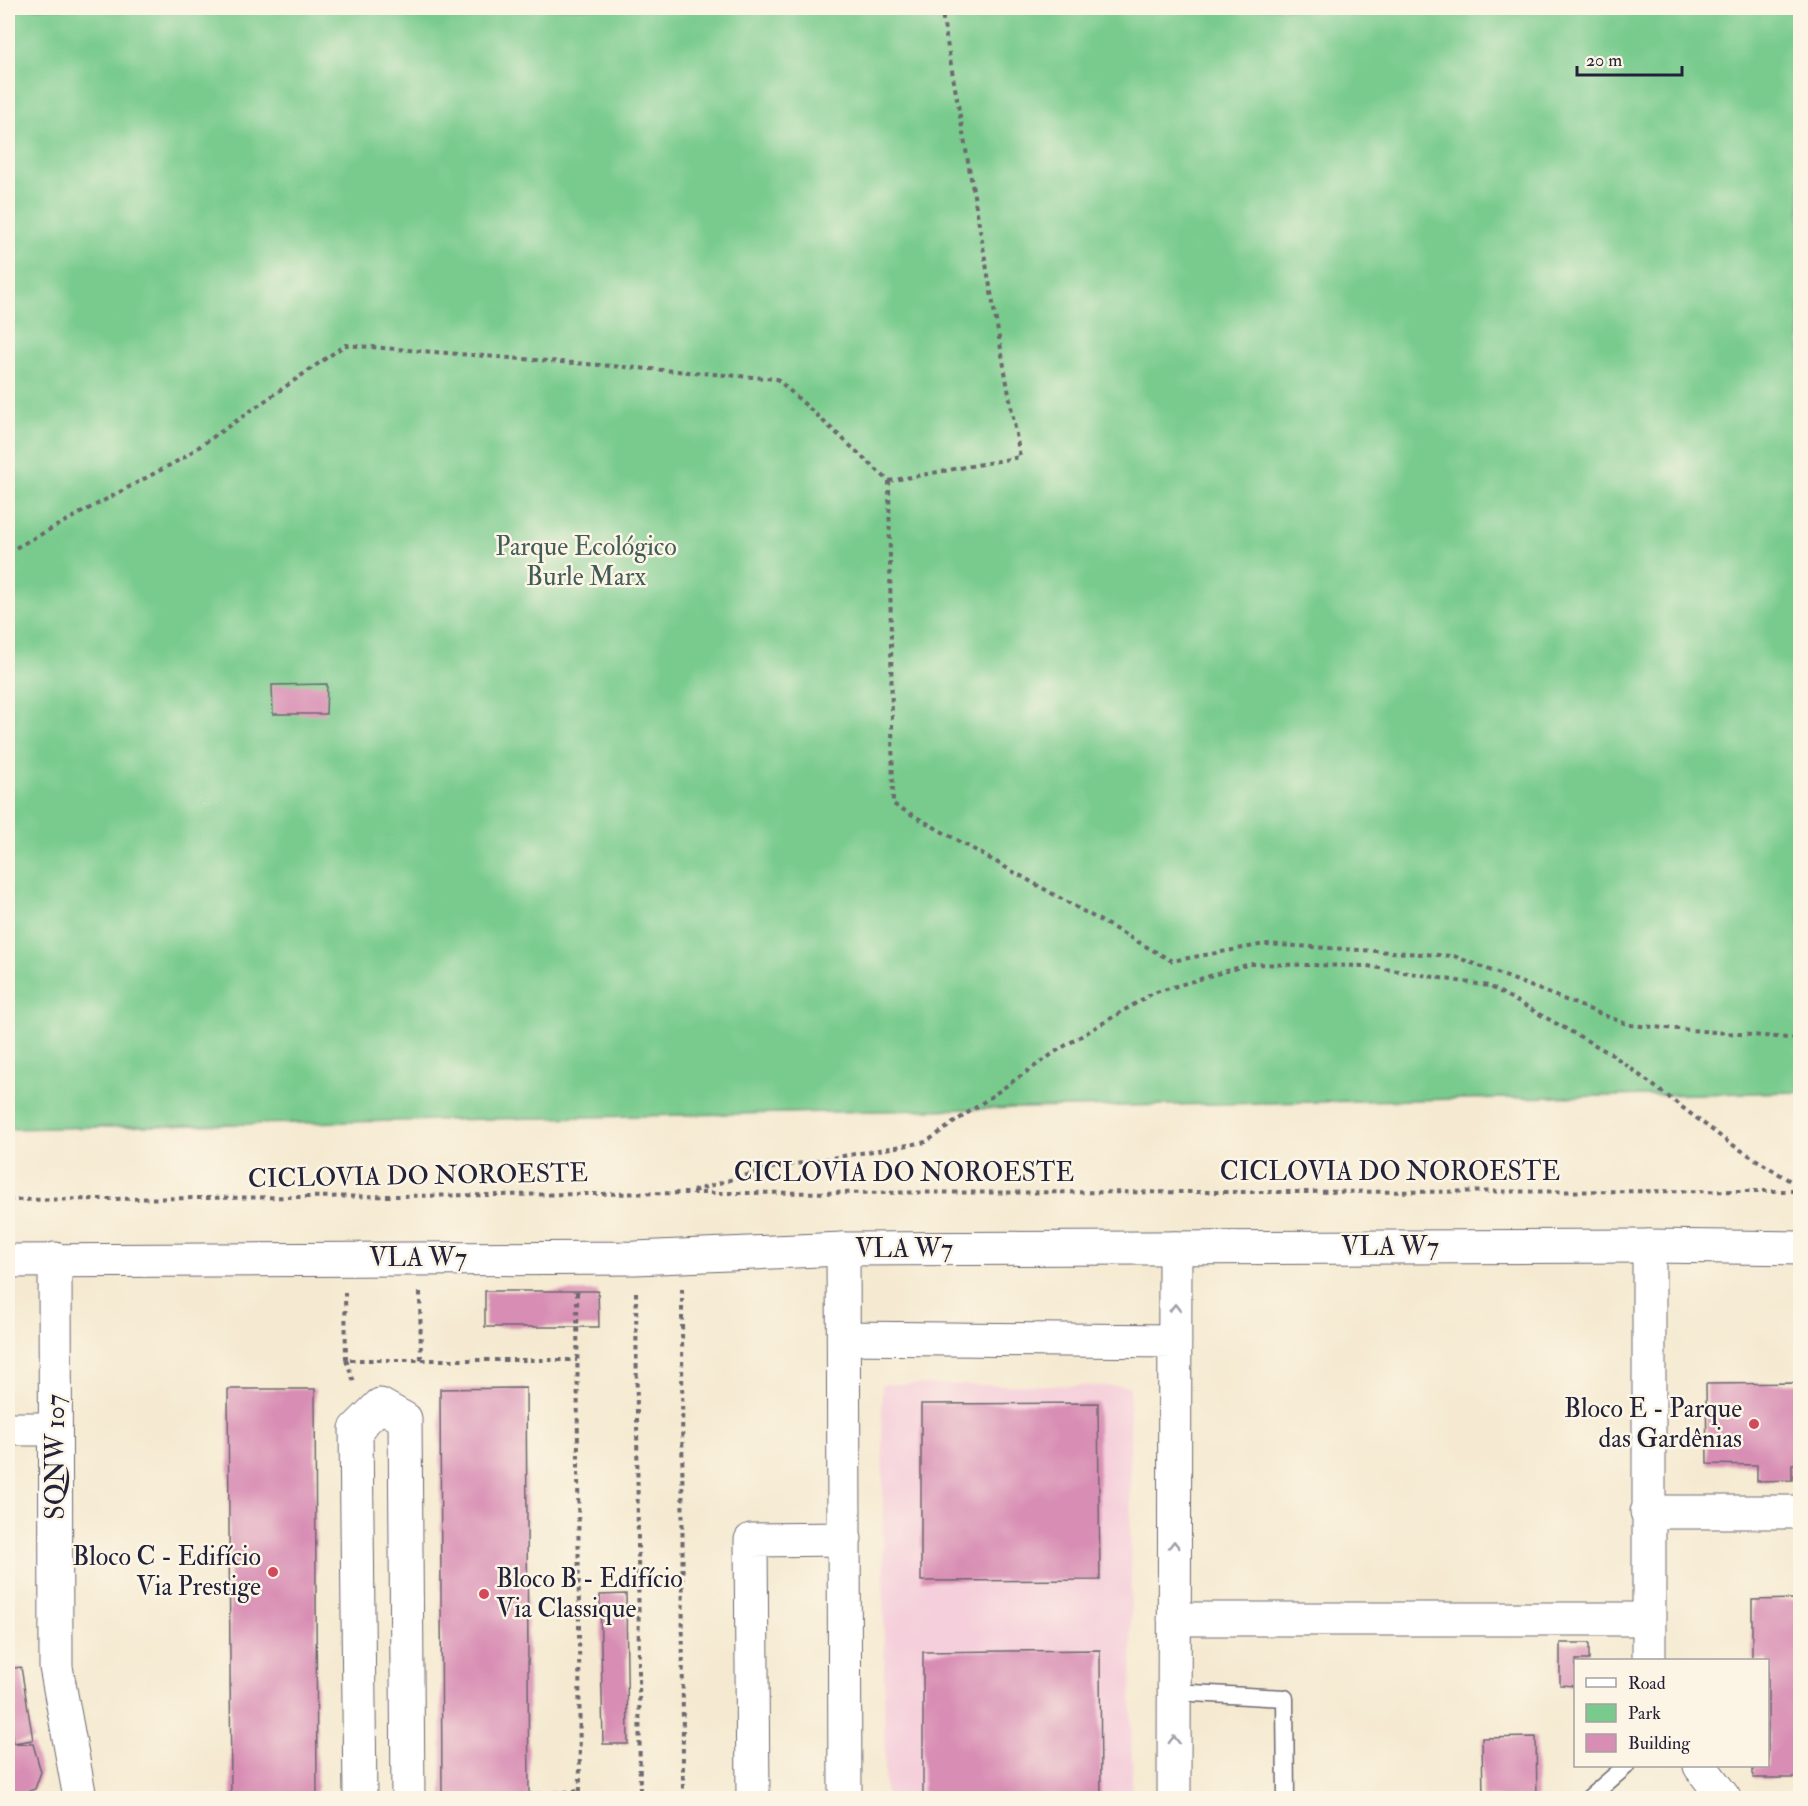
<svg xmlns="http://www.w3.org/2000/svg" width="1808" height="1806" font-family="'IM FELL Double Pica',serif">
<rect width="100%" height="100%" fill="#fcf5e5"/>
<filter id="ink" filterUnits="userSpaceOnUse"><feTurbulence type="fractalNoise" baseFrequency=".0167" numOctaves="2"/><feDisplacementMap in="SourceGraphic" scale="12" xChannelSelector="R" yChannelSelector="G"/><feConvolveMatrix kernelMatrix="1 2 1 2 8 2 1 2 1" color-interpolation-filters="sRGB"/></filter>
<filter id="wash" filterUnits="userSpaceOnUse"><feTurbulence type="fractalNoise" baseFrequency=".008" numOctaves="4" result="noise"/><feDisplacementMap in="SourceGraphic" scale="24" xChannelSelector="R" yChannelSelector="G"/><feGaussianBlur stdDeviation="1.35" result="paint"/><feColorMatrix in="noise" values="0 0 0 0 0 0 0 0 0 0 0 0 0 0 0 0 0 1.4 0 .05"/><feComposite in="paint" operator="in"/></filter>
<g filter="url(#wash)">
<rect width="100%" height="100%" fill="#f5ead1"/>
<path fill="#f5cfdb" d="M882,1384L1130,1386L1132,1798H885Z"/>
<path fill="#78cb8d" stroke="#4d7664" stroke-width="1.5" d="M8,8H1800V1092L8,1129Z"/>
<g id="blocks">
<path fill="#d88db4" d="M327,684L326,714H273L272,685Z
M485,1291H598L599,1327H485Z
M1800,1383V1464H1792V1480L1757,1481V1465L1707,1464L1706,1384Z
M526,1388L529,1798H442L440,1389Z
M228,1389H315L317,1798H231Z
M1098,1403L1100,1580L921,1581V1404Z
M626,1594L628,1744H603L600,1595Z
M1800,1599V1778H1753V1766H1768V1660H1752V1600Z
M1560,1643H1589V1660H1576V1686L1560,1685Z
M1100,1650L1101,1798H923V1652Z
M21,1667L33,1740L13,1743L8,1711V1669Z
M1536,1737L1537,1798H1483L1482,1738Z
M8,1743L33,1744L41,1772L35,1789L10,1798H8Z"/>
</g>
</g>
<g filter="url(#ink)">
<use href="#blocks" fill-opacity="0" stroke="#6c6870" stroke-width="1.5"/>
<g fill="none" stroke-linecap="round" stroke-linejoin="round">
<defs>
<path id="service" d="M1174,1692L1285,1698L1286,1798
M1589,1798L1626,1766"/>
<path id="minor" d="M1649,1246V1660
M843,1249L845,1798
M55,1259L56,1667L80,1798
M844,1338L1175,1341
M8,1429H55
M1647,1512H1800
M1174,1619H1649
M1700,1766L1724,1798
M360,1798L356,1429L380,1405L405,1419L408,1798
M753,1798L751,1540L845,1539
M1174,1798L1175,1248"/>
<path id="secondary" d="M8,1261L635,1258L843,1249L1649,1246L1800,1248"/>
</defs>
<use href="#service" stroke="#6c6870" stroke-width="19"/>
<use href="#minor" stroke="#6c6870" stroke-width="35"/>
<use href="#secondary" stroke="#6c6870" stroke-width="35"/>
<path stroke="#6c6870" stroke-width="4" stroke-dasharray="4.5 4.5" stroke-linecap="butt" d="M889,481L1020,457L941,8
M8,552L183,458L345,345L777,379L889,481L893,804L1172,961L1265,944L1454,956L1629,1025L1800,1039
M693,1191L767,1169L926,1142L1058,1050L1153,993L1250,964L1367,966L1489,986L1613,1055L1728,1142L1800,1187
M8,1200L687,1193L1800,1191
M682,1289L683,1798
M345,1292L346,1360H577
M420,1292L421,1360
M577,1292L580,1798
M636,1292L640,1798
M346,1360L354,1382
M501,1796L580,1791"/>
<use href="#service" stroke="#fff" stroke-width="16"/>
<use href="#minor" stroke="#fff" stroke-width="33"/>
<use href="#secondary" stroke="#fff" stroke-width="33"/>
</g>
<defs><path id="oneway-chevron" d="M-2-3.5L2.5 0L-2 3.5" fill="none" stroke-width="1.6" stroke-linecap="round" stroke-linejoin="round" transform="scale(1.5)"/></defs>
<g stroke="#9c9ca7">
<use href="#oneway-chevron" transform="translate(1175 1308) rotate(-90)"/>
<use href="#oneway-chevron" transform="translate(1174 1545) rotate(-90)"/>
<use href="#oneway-chevron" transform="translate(1174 1740) rotate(-90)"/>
</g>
</g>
<g fill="#d1495b" stroke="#fcf5e5" stroke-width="2">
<circle cx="1754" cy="1424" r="6"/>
<circle cx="273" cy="1572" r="6"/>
<circle cx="484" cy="1594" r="6"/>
</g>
<g text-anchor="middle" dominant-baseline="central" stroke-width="5" stroke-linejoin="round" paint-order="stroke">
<g font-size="26" fill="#405d58" stroke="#fcf5e5">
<text x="586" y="547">Parque Ecológico<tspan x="586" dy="30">Burle Marx</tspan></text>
</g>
<g font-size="26" fill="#22223b" stroke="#fcf5e5">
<text x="1390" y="1172">CICLOVIA DO NOROESTE</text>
<text x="904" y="1173">CICLOVIA DO NOROESTE</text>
<text transform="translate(418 1176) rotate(-1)">CICLOVIA DO NOROESTE</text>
<text x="1390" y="1247">VLA W7</text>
<text x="904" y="1249">VLA W7</text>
<text x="418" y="1258">VLA W7</text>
<text transform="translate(56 1457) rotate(-90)">SQNW 107</text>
</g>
<g font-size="26" fill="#22223b" stroke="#fcf5e5" text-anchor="end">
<text x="1742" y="1409">Bloco E - Parque<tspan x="1742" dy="30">das Gardênias</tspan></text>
<text x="261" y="1557">Bloco C - Edifício<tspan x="261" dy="30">Via Prestige</tspan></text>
<text x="496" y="1579" text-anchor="start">Bloco B - Edifício<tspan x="496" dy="30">Via Classique</tspan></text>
</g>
</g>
<rect width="1808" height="1806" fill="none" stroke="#fcf5e5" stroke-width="30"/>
<rect x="1574" y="1659" width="195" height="108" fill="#fcf5e5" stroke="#a5a1a1" stroke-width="1.5"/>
<rect x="1586" y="1678" width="30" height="9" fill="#ffffff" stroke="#a5a1a1" stroke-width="1.5"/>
<text x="1628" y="1689" font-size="18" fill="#22223b">Road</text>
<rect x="1586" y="1704" width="30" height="18" fill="#78cb8d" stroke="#a5a1a1" stroke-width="1.5"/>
<text x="1628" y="1719" font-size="18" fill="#22223b">Park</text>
<rect x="1586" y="1734" width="30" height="18" fill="#d88db4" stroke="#a5a1a1" stroke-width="1.5"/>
<text x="1628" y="1749" font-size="18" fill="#22223b">Building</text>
<path d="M1577 66v9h105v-9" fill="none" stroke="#22223b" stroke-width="3"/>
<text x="1586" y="66" font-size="18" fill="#22223b" stroke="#fcf5e5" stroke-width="4.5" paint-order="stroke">20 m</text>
</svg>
